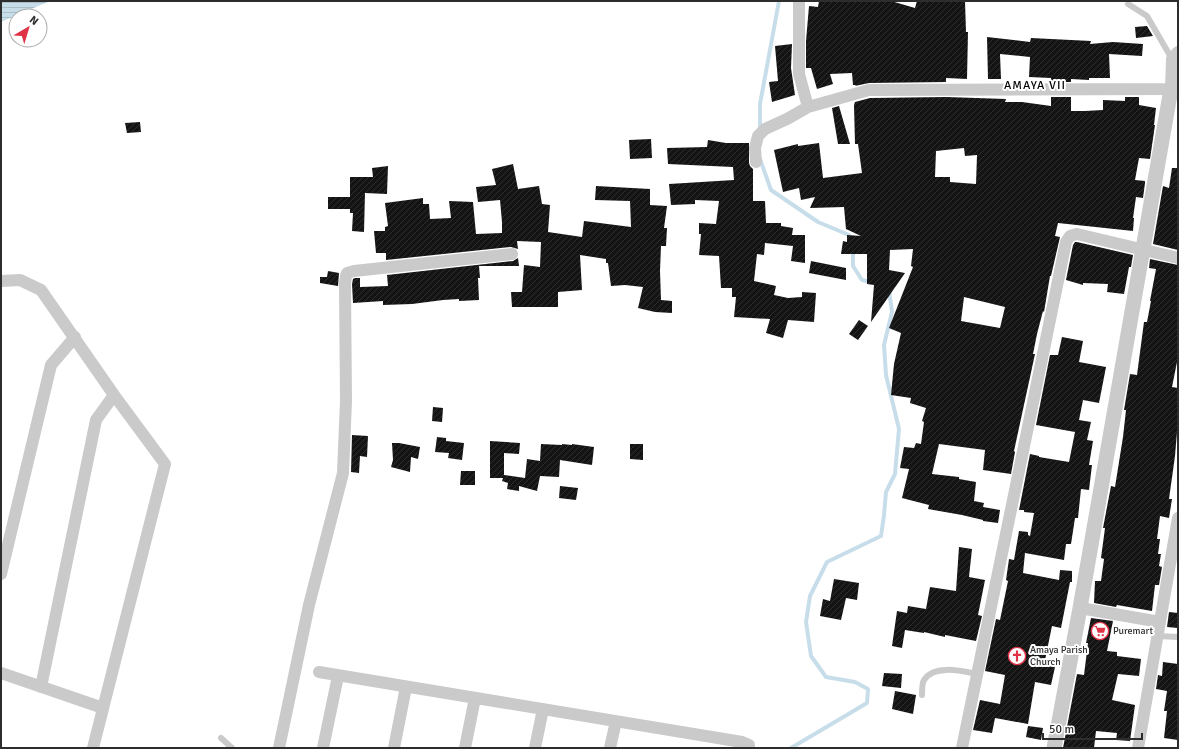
<svg xmlns="http://www.w3.org/2000/svg" width="1179" height="749" font-family="Signika,sans-serif">
<defs>
<pattern id="water-rules" width="6" height="5" patternUnits="userSpaceOnUse"><rect width="6" height="5" fill="#c7deea"/><path d="M0 2.5h6" fill="none" stroke="#abbfc9"/></pattern>
<pattern id="building-hatch" width="6" height="6" patternUnits="userSpaceOnUse"><rect width="6" height="6" fill="#141414"/><path d="M-1 1l2-2M0 6l6-6M5 7l2-2" fill="none" stroke="#2e2e2e"/></pattern>
</defs>
<rect width="100%" height="100%" fill="#fff"/>
<path fill="url(#water-rules)" d="M1,1H50L1,22Z"/>
<g fill="none" stroke-linecap="round" stroke-linejoin="round">
<path stroke="#c7deea" stroke-width="4" d="M760,130V104L779,1
M760,159L771,190L818,222L849,235L851,239
M853,249V266L862,280L871,282
M791,748L867,703L868,689L855,682L826,677L811,656L806,622L810,596L827,562L881,536L884,515L886,492L895,474L899,429L886,375L884,345L892,312L889,290"/>
</g>
<path fill="url(#building-hatch)" fill-rule="evenodd" d="M819,1H891L915,8L917,1H965L966,32H968L967,79L946,78V82L869,83L855,86L856,85H853L852,73L830,74L833,84L817,89L811,68H806V41L809,6L818,7Z
M1147,26L1153,36L1136,38L1135,27Z
M987,37L1030,42L1031,38L1091,41L1090,44L1113,42L1143,44L1142,56L1109,54L1110,78H1089V80L1071,79V82H1051V78L1029,77L1030,57L1000,54L1001,79H988Z
M792,44L791,68L795,95L772,102L769,82L778,81L775,46Z
M946,97L1006,99L1005,102H1022L1051,106V97H1071V111H1085L1103,110V100L1125,101V97H1139V105L1156,108L1154,125H1155L1150,159L1139,158L1135,180L1145,181V183L1143,198L1136,197L1133,218H1134L1133,231L1058,223L1055,236L1060,237L1051,276H1050L1044,312L1043,311L1037,334L1033,354H1035L1014,451L1015,452L1011,474L983,470L985,450L939,444L932,474L959,477V479L976,482L974,501L984,503L983,507L1000,510L998,523L983,521V520L962,515L928,509L929,505L902,498L909,469L900,468L904,447L914,448L916,443L921,444L924,422L922,421L926,408L910,403L911,398L891,395L894,364L901,333L889,328L913,267L911,266L913,249L890,250L889,270L905,273L871,322L874,285L867,284V254H841L843,241L847,242V235L861,236L846,229L844,207L810,208L815,197L801,200L799,188L783,192L774,150L798,144V146L819,143L823,178L862,173L858,144H855L854,105L855,102L870,98ZM964,148L965,156L977,155L976,184L950,182V177H935L936,151ZM964,297L1005,307L1000,328L961,321Z
M839,106L850,144H838L832,108Z
M140,122L141,132L127,133L125,123Z
M651,139L652,158L630,159L629,140Z
M708,140L726,143H749V163L750,166L753,169V201H765L766,223H781V226L793,228L792,235H805V263L791,261L793,246L765,243L764,255L757,254L754,281L776,286L774,295L788,298L802,297V292L816,293L814,322L788,320L783,338L766,333L770,319L734,317L736,297H732V288H721L719,256L699,255L701,234H699V223L716,224L719,201L695,200V204L671,205L669,184L734,180L733,167L668,164L667,148L707,147Z
M513,164L518,189L539,186L542,204L550,205L548,232L582,237L584,221L631,227L630,201L595,200L596,186L650,189V205L667,206L664,228H667L666,246H661L660,271L661,300L672,301V313L655,312L638,308L643,287L625,285L611,286L608,263H606V259L580,255L582,290L558,292V307H512L511,292H522L524,265L540,267L541,242L517,241L518,249L511,247L386,260V253H376L374,231H385V227L388,226L385,203L423,198V204H429L430,219L451,218L449,201L473,202L476,234L502,233V222L500,200L478,202L476,187L496,185L492,169Z
M388,166L387,194L365,193L364,232L352,231L353,213H350V209H328V197H350V177H373L372,168Z
M1172,168H1178V250L1153,244L1163,186L1169,188Z
M1075,242H1077L1133,255L1131,267H1129L1124,294L1107,292L1108,284L1083,283V285L1066,280L1073,245Z
M518,258L519,266H479L480,278H478L479,300L459,301V299L443,300L412,304L383,305V301L353,303L352,284L353,279L355,278H360V287L388,286L387,275L513,261Z
M1150,259L1178,265V363L1177,362L1172,387L1178,388V420L1175,456L1169,499H1172L1169,518L1160,516L1157,539H1160L1158,554H1161L1159,566L1162,567L1159,585H1155L1152,611L1117,605L1116,607L1094,603L1095,581H1101L1104,559L1101,558L1105,528H1103L1111,486L1115,487L1123,437L1126,410H1124L1130,374L1137,375L1144,322H1147L1151,301H1150L1156,269L1149,268Z
M811,261L846,268V280L809,273Z
M328,271L339,273L338,286L320,283V277H327Z
M859,320L868,326L858,340L849,334Z
M1062,337L1083,341L1079,362L1106,367L1099,403L1083,400L1079,420L1091,422L1087,440L1093,441L1089,465H1092L1089,490L1081,489L1078,518H1075L1071,544H1066L1064,560L1025,553L1023,573L1059,580L1060,570L1072,571V582H1070L1061,628L1052,626L1044,665L1055,667L1051,685L1035,682L1028,724L995,718L992,733L973,730L980,700L1000,704L1005,675L985,671L996,619L1000,620L1008,581L1006,580L1009,559L1014,560L1019,531L1028,532V535L1030,536L1034,513L1024,512V510H1019L1030,454L1039,456V457L1069,462L1075,432L1036,425L1050,355H1058Z
M433,407L443,408L442,422L432,421Z
M352,435L368,436L367,457L360,456L359,473L351,472Z
M437,437L446,438V441L464,443L462,460L448,458L449,453L435,452Z
M490,441L520,443L519,454L504,453V475L525,478L527,459L540,461L541,444L562,445V444L572,445V444L594,447L592,465L560,460L559,477L540,476L537,491L519,486V491L507,489L508,483L502,481L503,478H490Z
M392,443H399L420,447L418,459L411,457L410,472L391,467L393,460Z
M630,444H643V460L630,459Z
M461,471H475V485H460Z
M560,486L578,488L576,500L559,498Z
M959,547L972,549L969,577L985,580L978,615L982,616L976,641L945,635V637L924,632V633L905,630L902,648L892,646L897,611L907,613L908,606L926,609L930,587L956,591Z
M834,579L859,583L857,600L846,598L841,620L820,616L823,599L830,601Z
M1169,612L1178,613V628L1167,627Z
M1091,618L1113,621L1107,651L1117,652V656L1141,659L1139,676L1118,674L1112,700L1135,705L1130,741L1116,740L1117,733L1096,731L1094,748H1063L1077,674L1084,675L1088,643H1086Z
M1163,662L1178,664V740L1164,738L1167,711H1164L1167,691L1156,689L1158,675L1162,676Z
M884,673L902,674L901,688L882,686Z
M895,691L916,695L913,714L892,709Z
M1028,726L1043,728L1041,740L1026,737Z"/>
<g fill="none" stroke-linecap="round" stroke-linejoin="round">
<path stroke="#cacaca" stroke-width="6" d="M1128,4L1147,16L1172,59
M1158,636L1178,637
M922,695C922,691 922,683 924,680C934,664 962,671 977,674
M221,738L232,748"/>
<path stroke="#cacaca" stroke-width="12" d="M799,1V74L808,107L869,90L1171,89L1172,59L1178,52
M756,162L755,148L758,136L765,129L787,119L808,107
M1,281L20,280L41,290L114,395L165,464L93,748
M1,574L51,365L75,337
M1080,608L1160,622
M319,672L742,742L749,745V748
M1,673L103,708
M41,687L96,420L114,395
M279,748L309,605L343,473L346,401L345,284L346,276L347,273L354,271L512,254
M323,748L338,676
M394,748L406,687
M465,748L475,698
M535,748L543,709
M610,748L616,721
M962,748L1066,242L1070,236L1077,234L1178,258
M1138,748L1178,518"/>
<path stroke="#cacaca" stroke-width="15" d="M1054,748L1080,608L1171,89"/>
</g>
<defs>
<symbol id="supermarket-ring" viewBox="-11 -11 22 22"><circle r="9.5" fill="#fff" stroke="#e03347" stroke-width="1.5"/><path d="M-6-5.5h2.5l.6 2H6L4.5 2H-2.5L-4.4-4H-6ZM-1.5 3.2a1.3 1.3 0 1 0 .1 0ZM3 3.2a1.3 1.3 0 1 0 .1 0Z" fill="#e03347"/></symbol>
<symbol id="church-ring" viewBox="-11 -11 22 22"><circle r="9.5" fill="#fff" stroke="#e03347" stroke-width="1.5"/><path d="M-1.2-6h2.4v3.5h3.3v2.4h-3.3V6h-2.4V-.1h-3.3v-2.4h3.3Z" fill="#e03347"/></symbol>
</defs>
<g fill-rule="evenodd">
<use href="#supermarket-ring" x="1090" y="621" width="20" height="20"/>
<use href="#church-ring" x="1007" y="646" width="20" height="20"/>
</g>
<g text-anchor="middle" dominant-baseline="central" stroke-width="4" stroke-linejoin="round" paint-order="stroke">
<g font-size="10" fill="#2d2d2d" stroke="#fff" text-anchor="start">
<text x="1113" y="631">Puremart</text>
<text x="1030" y="650">Amaya Parish<tspan x="1030" dy="12">Church</tspan></text>
</g>
<g font-size="12" letter-spacing="1" fill="#000" stroke="#fff">
<text x="1035" y="85">AMAYA VII</text>
</g>
</g>
<rect width="1179" height="749" fill="none" stroke="#2d2d2d" stroke-width="4"/>
<g transform="translate(28 28) rotate(38)"><circle r="19" fill="#ffffff" stroke="#ababab"/>
<path d="M0-3L7 15L0 10L-7 15Z" fill="#e03347"/>
<text y="-6" font-size="11" font-weight="bold" text-anchor="middle" fill="#2d2d2d">N</text>
</g>
<path d="M1043 733v6h99v-6" fill="none" stroke="#2d2d2d" stroke-width="2"/>
<text x="1049" y="733" font-size="12" fill="#2d2d2d" stroke="#ffffff" stroke-width="3" paint-order="stroke">50 m</text>
</svg>
